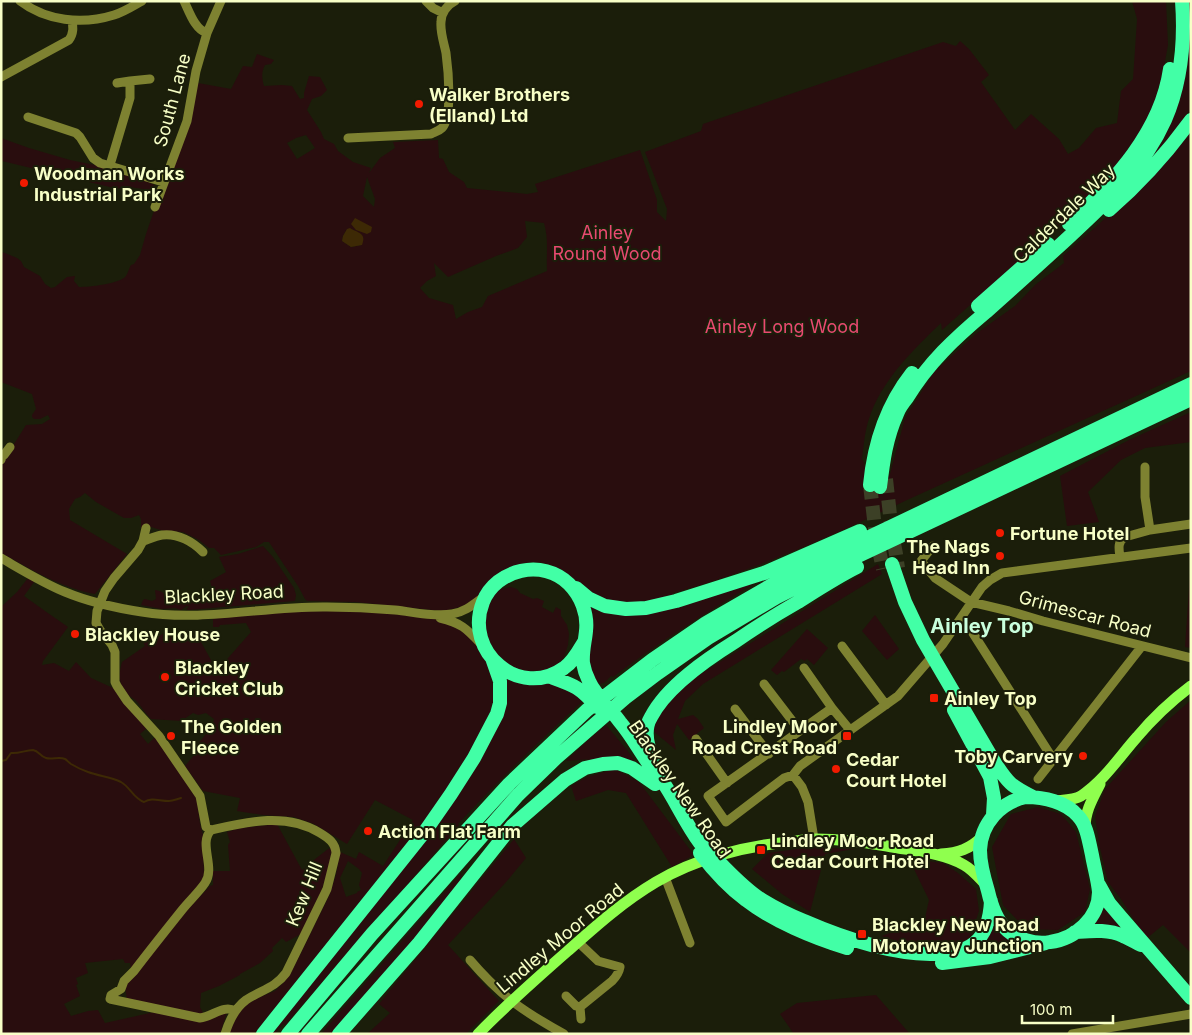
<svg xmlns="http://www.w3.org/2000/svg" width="1192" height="1035" font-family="Inter,sans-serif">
<rect width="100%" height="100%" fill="#1b1e0a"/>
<path fill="#290d0e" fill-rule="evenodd" d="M1132,1H1166L1168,45L1163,72L1156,99L1144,130L1118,162C1114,171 1101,180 1094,188C1089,194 1084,201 1079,208L942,330L941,323C914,349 885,377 871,413C865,428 864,443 862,459L864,462L866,476L887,480L890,474L905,418L934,372L977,333L1015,306L1035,285L1064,263L1063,256L1100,223L1135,190L1191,127V371L907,500C832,536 754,571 673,593V596C667,598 661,601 654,602C648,603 610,604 605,602C601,601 596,596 592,594C574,580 558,562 533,562C518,563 502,569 491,579C485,584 482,592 477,597C467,606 455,609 442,611L356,602L307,601L305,599L298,586L269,542H264L256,547L221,555L214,548H209L199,540L183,532L164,531L151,527L141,529V519L139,515L131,518H124L96,502L85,493L80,497L75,499L69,509L70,520L127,554L95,594C61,588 31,569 1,553V465L26,425L42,424L50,419L48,415L40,419H34L32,417V415L36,409L32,394L1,382V252L5,253L17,258L21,261L24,267L40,276L45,284L51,288L55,287L67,277L75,276L74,281L79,287C89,287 120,284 126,276C128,273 129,268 131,265L134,264L140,255L146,234L198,83L231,89L243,66L252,67L257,54L274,60L271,64L265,65C261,72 262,79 264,86L282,85L292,86L300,99L304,98V93L309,76L320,77L327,90L321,96L312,99L307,110L321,132L324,139L334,144L338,151L353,162L371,168L369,173L380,158L395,148L393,142L438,140L439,158L443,159L449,172L464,182L467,188L527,194L538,192L535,184L640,150L657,200V212L666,221L667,209L645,152L701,131L703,124L943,42L956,46L960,41L969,49L989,75L981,82L1015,130L1031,114L1059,139L1068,154L1079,148L1096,128L1117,123L1121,91L1133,79L1137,19ZM306,135L315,148L297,159L287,143L296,138ZM367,177L375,199L374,207L363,196ZM525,221L544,223C549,240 546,254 547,271L488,296L482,307L468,312L456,319L453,305L429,298L420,288L427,281L436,276L434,263L448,277L496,256L518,248L527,237ZM347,229H352L354,231L362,245L351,247L342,241L343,236Z
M1189,11L1191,13V108L1176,130L1148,163Z
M1,138L29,148L70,160L100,166L147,181L154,185L158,191L122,186L118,189L2,161Z
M1191,412V442L1145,448L1121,460L1088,492L1099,522L1067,526L1060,476L1129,440Z
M263,546L273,557L294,588L296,595L295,601L189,610L186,609L189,607L187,606L181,610L175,608L161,609L141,605L143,600L145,599L152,601L156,599L155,590C163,591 165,594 168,601H176L185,599L214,596L210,581L226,572L219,557L238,554Z
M1191,559V648L1185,647Z
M878,564L882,574L703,684L685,701L678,719L693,715L698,719L704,728L689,740L677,724L673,735L676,750L653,731C662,708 668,699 686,683Z
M28,578L34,582L24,596L45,611L68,627L43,661L42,665L54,663L69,671L76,662L91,678L113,688L147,728L140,734L148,744L155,737L159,741L197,799L200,824L203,835L204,878L131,969L130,963H125L123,959L85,963L88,973L76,978L78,984L76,985L80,996L64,1004L71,1016L88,1011L98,1010L105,1023L159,1011L202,1022L227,1012L220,1034H118L117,1032L108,1034H1V607L17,592Z
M752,582L754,584C705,613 658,643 613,677L611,676L604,683L598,684L589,671L588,603L604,610Z
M511,587L517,589L520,593L533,599L537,598L544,601L542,607L553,613L556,607L561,610V616L567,625L569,634L568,645L564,657L556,668L530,673L506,665L488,643L483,619L492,596L501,589Z
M311,610L380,612L434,619L453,623L474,640L492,669L497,699L466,759L444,794L414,835L254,1034H229L234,1020L240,1011L249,1003L260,997L275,991L285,981L291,973L329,896L336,875L340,852L356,859L359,852L383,866L413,820L375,800L347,844L314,824L294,817L263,815L237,811L240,798L203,791L185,766L201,747L198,744C204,736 213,728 214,719L206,713L198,715L193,713L181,721L151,719C146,714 143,709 138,703C135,699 130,697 126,693C118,684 119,672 122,662L145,646L142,640L147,637L151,642L165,632L189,636L199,640L202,644L211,660L212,674H214L251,632L246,623L220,625L219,627H213V619L231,616ZM348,861L359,869L362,873L359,885L361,890L357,892V893L346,897L340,878Z
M875,615L899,649L887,660L862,631Z
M807,629L828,648L814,665L807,659L805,661L801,659L784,672L782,671L777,675L771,670Z
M502,675L554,682L585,699C541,739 498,781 458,824L459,825L453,832L285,1025L283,1024L275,1034H269L480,758Z
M1191,700V953L1163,925L1146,939L1121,899L1108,882L1099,844L1095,816L1105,789L1166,722Z
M606,725L627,750L641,770L634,766L565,774L584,761L590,759L566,761L586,742Z
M615,769L639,782L694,855L672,867L626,793L608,790L576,801L571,786L587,777Z
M1038,807L1061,814L1076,832L1090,889L1085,912L1058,930L1026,929L1003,905L992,847L1011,814Z
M277,824L302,870L310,865V863L328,849L331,848L332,852L327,874L320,895L301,934L286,942L282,938L272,948L273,951L260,963L240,974V975L219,986L201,993L200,1007L204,1015L127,1000L125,986L176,922L210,886L213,885V871H230L228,845L230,842L227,832L240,828Z
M514,839L526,858L507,881L448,945L499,1001L466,1034H367L390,1013L379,1004Z
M811,847L854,849L825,854L810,912L782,894L752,869L768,853Z
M913,859L943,863L958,873L976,889L979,911L970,938L948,948L917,947L881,936L905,928L925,918L929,900L913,867Z
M474,872L332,1034H321L461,873L462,881Z
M1101,898L1132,934L1092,928Z
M995,919L1027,944L960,955Z
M876,995L910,1034H794L780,1014L797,1003Z"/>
<path fill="#3d2905" d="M355,218L372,227L371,232L367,234L356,230L351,224Z
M350,228C358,233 367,233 362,245L351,247L342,241L343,236L347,229Z"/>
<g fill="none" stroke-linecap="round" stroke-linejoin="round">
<path stroke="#3d2905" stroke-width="2" d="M1,761L6,760L11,753C19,754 25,750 33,750C39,751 40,756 46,758C52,760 59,756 65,759C67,760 68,762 71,764C76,767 82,770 88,772C99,776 111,777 121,782C130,787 134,799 144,802C152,797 159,801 169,801C173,801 177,799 181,798"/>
<path stroke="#3c4026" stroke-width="14" stroke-dasharray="14 7" stroke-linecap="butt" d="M886,479L892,533L896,554L898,568
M870,485L876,536L883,569"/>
<path stroke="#7e8231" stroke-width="9" d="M20,1C46,21 82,25 114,15C124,12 133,6 142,1
M184,1C189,11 195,30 207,33
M426,1L433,8L443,13
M1,77L69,40C74,33 73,27 72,20
M130,81L150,79
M28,117L76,133L80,137L93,158L100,163L163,182
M348,138L431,134C435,132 439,131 442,128C453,117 448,68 446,53C444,43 440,32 441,22C441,13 447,5 455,1
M110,165L130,98V81L117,83
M155,207L187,121L196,71L207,33L221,1
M1,460L2,456L4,455L10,447
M1145,467V497L1150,530
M146,528L143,541L138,550L114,578L105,591L97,611L96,623L100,630L112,645L115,652V682L117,686L127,701L159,736L200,796L206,827L211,830
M143,541C149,539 156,536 162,535C178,533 193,542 203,552
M933,546L921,561L935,578L971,602L1009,611L1043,621L1191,658
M1120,557C1119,550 1117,541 1125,537L1150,530L1191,524
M1,558C22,570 43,583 65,592C89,602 116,608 142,612C203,622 265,606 327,607C350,607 372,608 395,610C414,612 433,617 452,614C465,612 474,604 485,596
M440,618C461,623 466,628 481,644
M969,627L1053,759
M842,646L886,705
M804,668L832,708L850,730
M764,684L800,731
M735,709L769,754
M696,739L727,783
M793,775L784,778L726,822L708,796L832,708
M1038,779L1142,646
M211,830C246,822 286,812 320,833C328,838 335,842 336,853L327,889L286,973C275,988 261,990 246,1000C235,1008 229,1021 225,1034
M211,830C198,844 216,867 205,883C199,892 189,901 182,910C166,930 150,950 134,971L124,981L121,989L111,995L110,999L200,1018C212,1017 224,1004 235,1011
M814,839L808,802L802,787L793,775L800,766L898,696L943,644L982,587L990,580L1002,573L1191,548
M665,877L690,943
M470,960C482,974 499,991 513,1002C529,1014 546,1024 564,1034
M566,996L576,1006L580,1007L612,981C617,976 619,973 620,967L598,961L578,942
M580,1007L581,1019
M1072,1034L1191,1014"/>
<path stroke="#8fff4e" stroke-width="11" d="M1055,801C1063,800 1074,800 1081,796C1104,781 1120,756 1137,737C1153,718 1171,701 1191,686
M1085,828C1085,811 1093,798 1100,784
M941,854C958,853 970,849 982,837
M478,1034C507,1004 538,977 570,949C597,925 624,901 656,882C695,859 744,846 789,842C798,841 807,839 816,839C839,839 864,842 887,846C912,851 941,852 964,865C973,870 979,878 986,885"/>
<path stroke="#42ffa6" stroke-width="14" d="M1109,210C1140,183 1167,153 1191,120
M1069,224C1114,181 1161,132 1170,69
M978,306L1048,244
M870,485C874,443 886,406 912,373
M880,487C883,462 886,438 897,414C899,408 903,403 907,398C928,363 955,338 986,312C1014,287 1042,262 1070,236C1107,202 1144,167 1165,120C1181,83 1185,41 1182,1
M892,564L905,602L923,640L995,763C1008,783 1011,786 1033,797
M576,588L588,598L605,606L626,609L646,608L676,601L764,573L860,531
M584,642C578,652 573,662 564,668C520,700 463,652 483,602C496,569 543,558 569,584C581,596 588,614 586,631C585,642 582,652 583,663C584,669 586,675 589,681C595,695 611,709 620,722C631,735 639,750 649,764C653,769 658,774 661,779C675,799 685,823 700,843C706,850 713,856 720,863C733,876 746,890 762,900C775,908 789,915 804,921C843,938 886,953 930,954C969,955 989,942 991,901
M548,676C573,685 579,686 597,707
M954,710L990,777L994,798L993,815
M654,761C648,748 643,730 651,717C667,686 707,659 736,641C756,627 777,614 798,602C817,590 837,577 857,567
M1026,797C1044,797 1066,802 1078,816C1087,825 1089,842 1092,855C1094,867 1098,880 1099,892C1099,918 1075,939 1050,942C1036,945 1015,939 1005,928C995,918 991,904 988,891C984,878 980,863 980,850C981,823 1001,802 1026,797Z
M700,853C713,870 728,887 746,900C773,921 814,938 847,948
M1099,885L1109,903L1120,916L1191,998
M1075,932C1091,931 1108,929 1123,936C1129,938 1135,942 1141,945
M942,963L990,957L1046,943
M263,1034L426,830L451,794L474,758L497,714L500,703V681L493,661
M288,1034L372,934L509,784L587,710L652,660L706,623L770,586L823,559L1191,384
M308,1034L518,795L556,758L625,698L658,673L708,638L777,597L856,557L1191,399
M339,1034L419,943L512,826L565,780L585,768L603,764L618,763L632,768L655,784"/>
</g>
<g fill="#f21a00" stroke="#1b1e0a" stroke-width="2">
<circle cx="419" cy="104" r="5"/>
<circle cx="24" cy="183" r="5"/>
<circle cx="1000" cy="533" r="5"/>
<circle cx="1000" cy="556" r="5"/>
<circle cx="75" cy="634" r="5"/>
<circle cx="165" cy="677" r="5"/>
<rect x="929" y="693" width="10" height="10" rx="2.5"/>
<circle cx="171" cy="736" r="5"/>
<rect x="842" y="731" width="10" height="10" rx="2.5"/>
<circle cx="1083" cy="756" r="5"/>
<circle cx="836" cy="769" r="5"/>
<circle cx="368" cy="831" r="5"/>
<rect x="756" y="845" width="10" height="10" rx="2.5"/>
<rect x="857" y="929" width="10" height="10" rx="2.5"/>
</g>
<g text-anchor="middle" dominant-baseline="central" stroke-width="4" stroke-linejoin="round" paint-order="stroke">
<g font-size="18" font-weight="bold" fill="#f8ffc7" stroke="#1b1e0a" text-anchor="start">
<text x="429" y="94">Walker Brothers<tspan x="429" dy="21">(Elland) Ltd</tspan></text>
<text x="34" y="173">Woodman Works<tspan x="34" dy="21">Industrial Park</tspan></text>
<text x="1010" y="533">Fortune Hotel</text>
<text x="990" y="546" text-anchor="end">The Nags<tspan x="990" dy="21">Head Inn</tspan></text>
<text x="85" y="634">Blackley House</text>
<text x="175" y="667">Blackley<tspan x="175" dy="21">Cricket Club</tspan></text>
<text x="944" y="698">Ainley Top</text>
<text x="181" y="726">The Golden<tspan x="181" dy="21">Fleece</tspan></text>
<text x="837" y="726" text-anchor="end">Lindley Moor<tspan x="837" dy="21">Road Crest Road</tspan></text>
<text x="1073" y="756" text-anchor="end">Toby Carvery</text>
<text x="846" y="759">Cedar<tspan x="846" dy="21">Court Hotel</tspan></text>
<text x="378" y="831">Action Flat Farm</text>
<text x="771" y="840">Lindley Moor Road<tspan x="771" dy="21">Cedar Court Hotel</tspan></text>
<text x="872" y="924">Blackley New Road<tspan x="872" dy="21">Motorway Junction</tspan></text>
</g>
<g font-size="18" fill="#f8ffc7" stroke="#1b1e0a">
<text transform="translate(172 100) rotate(-75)">South Lane</text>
<text transform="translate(1064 213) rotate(-44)">Calderdale Way</text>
<text transform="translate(224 594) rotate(-3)">Blackley Road</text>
<text transform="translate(1085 614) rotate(15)">Grimescar Road</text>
<text transform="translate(680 789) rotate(55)">Blackley New Road</text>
<text transform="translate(304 894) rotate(-68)">Kew Hill</text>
<text transform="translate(560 938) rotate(-40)">Lindley Moor Road</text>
</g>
<g font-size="18" fill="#e84a71" stroke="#1b1e0a">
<text x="607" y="232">Ainley<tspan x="607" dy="21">Round Wood</tspan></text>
<text x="782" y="326">Ainley Long Wood</text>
</g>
<g font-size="20" font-weight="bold" fill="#c9ffdd" stroke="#1b1e0a">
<text x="982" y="626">Ainley Top</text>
</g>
</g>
<rect width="1192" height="1035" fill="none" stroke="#f8ffc7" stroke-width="5"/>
<path d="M1022 1015v8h91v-8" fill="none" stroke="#f8ffc7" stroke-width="2.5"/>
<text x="1030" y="1015" font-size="15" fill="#f8ffc7" stroke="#1b1e0a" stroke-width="4" paint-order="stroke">100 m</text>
</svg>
